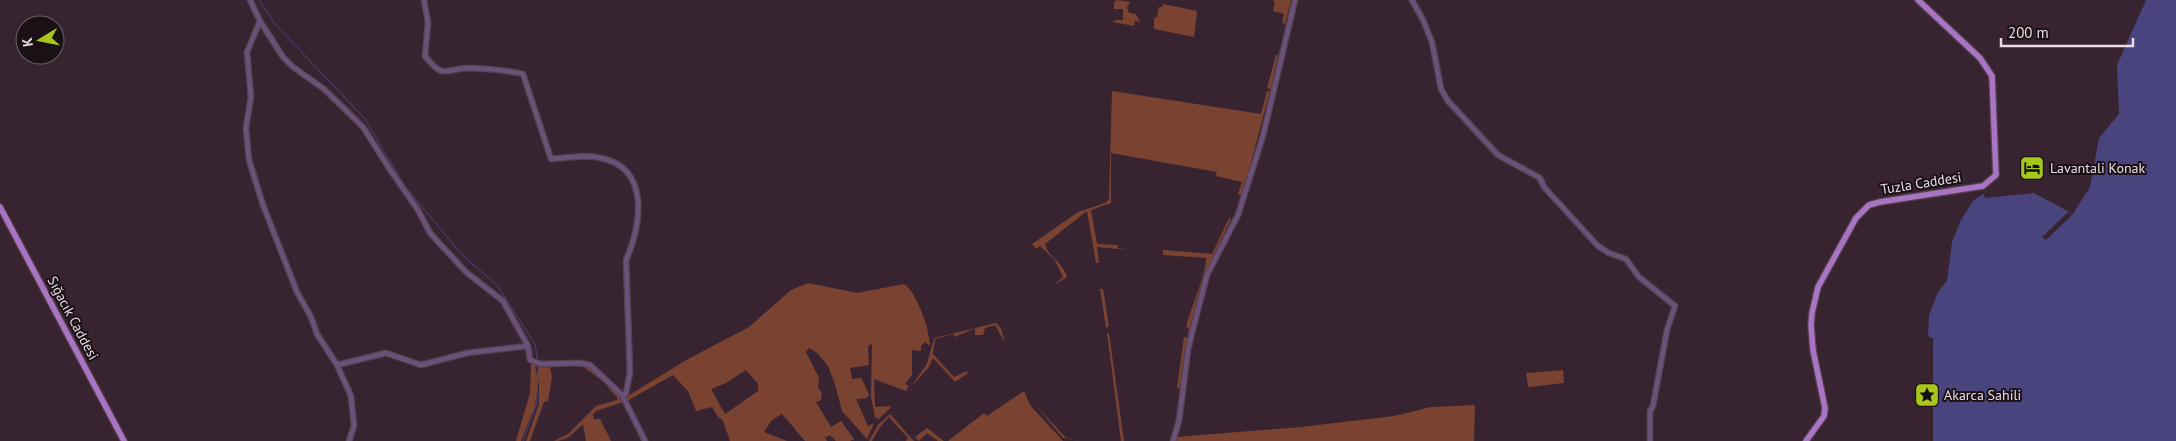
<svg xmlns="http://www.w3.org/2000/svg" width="2176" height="441" font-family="'PT Sans',sans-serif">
<rect width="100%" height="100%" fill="#382430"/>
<path fill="#7a4231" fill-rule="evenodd" d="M1117,0L1130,2L1127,7L1129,13L1136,14L1140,22L1135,21L1134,26L1113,22L1116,20H1123V9H1114V2Z
M1270,0H1291L1285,25L1282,22L1284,14L1273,11L1275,1Z
M1163,4L1197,11L1194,37L1154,29V18L1157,17L1159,7H1162Z
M1276,55H1278L1271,89L1267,88Z
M1112,91L1261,114L1267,91H1270L1242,196L1238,194L1242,182L1216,176L1217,172L1111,153V203L1091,210L1097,244L1117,245L1118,248L1129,250L1097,247L1099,263H1096L1087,211L1045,244C1047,256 1063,262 1067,277L1053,286L1063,277L1054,259L1040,246L1036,249L1032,244L1078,212L1105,203L1109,199Z
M1229,218L1231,219L1209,265L1197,299L1189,335H1188L1189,328L1186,327C1191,307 1206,275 1206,258L1163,255V250L1212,254Z
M808,283L857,293L904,284C917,292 930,331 930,346L925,342L921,346V351L912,350V375L905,384L909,386L906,391L874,379L875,407L892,406L879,419L875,417L871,397L872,344L868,346L869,365L850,368L852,379L861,378L869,394L867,398L856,399L868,426L874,423L867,439L842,411L835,384L828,366L817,353L809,348L806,352L819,378L818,388L822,393L821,400L816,402L831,427L841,421L854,439L850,441H836L830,435L825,438L827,441H805L782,414L772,420L764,432L787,441H730L722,419L719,418L712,407L696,411L688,391L673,375L627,401L626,397L688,359L749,327L791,290ZM746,370L758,384V391L725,414L711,389L726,383Z
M1103,289L1109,326L1106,328L1100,289Z
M996,323L1001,328L1005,343L995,325L985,328L983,335H975V328L955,337L953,334L935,339L933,354L954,377L967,371L968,373L955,382L933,358L929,367L910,388L927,364L934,338Z
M1107,333H1109L1124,441H1121Z
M1184,337L1189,338L1181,389L1177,388Z
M1019,359L1033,402L1066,438L1081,441L1063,438L1033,402Z
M531,364L538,366L535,367L537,376L539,366L583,364L590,367L605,383L581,365L550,367L552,377L548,401L544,402L530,441H526L539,404V378L535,406L521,441H516L530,393Z
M1563,370L1564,383L1528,387L1526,373Z
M607,387C626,390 633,426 644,441L641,440L623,402L596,411L593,415L594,419H600L611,441H586L583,424C573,433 568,441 554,441L568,434L596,406L617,400V397Z
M1024,391L1030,405L1063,441H948L984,413L987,416Z
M1475,405L1474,441H1176L1177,437L1301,427L1394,416L1431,407Z
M890,414L914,441H906L908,438L889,417L880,427L872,441H869L878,425Z
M927,428L944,441H938L927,433L919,441L915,437Z"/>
<path fill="#4a447e" d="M2146,0H2176V441H1933V339L1928,336L1929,315L1938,292L1947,281L1952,242L1961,220L1973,201L1983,194L1986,198L2034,193L2073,214L2090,187L2099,138L2119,114L2117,65Z"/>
<path fill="#382430" d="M2068,212L2073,214L2046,240L2042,237Z"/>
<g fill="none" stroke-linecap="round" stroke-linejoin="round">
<path stroke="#4a447e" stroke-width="1" d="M259,0L275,24L365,119L404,185L462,255L497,285L535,344L538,362
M523,441L537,402L538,366"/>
<defs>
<path id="minor" d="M250,0L260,21L283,57L293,67L324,89L363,127L389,168L418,210L430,233L466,272L503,301L528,346L530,360L541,364L579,363L590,365L622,395L645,441
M424,0L428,23L425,56C444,80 444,69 468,68C480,68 513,71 523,74L551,159C567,158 586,154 601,158C650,168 642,225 626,260L630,373L626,393L622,395
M1412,0L1423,20L1432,42L1441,89L1448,101L1498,155L1540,178L1544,187L1598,246L1609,253L1626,259L1639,277L1675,306L1667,330L1653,406L1650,411V441
M260,21L247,52L251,97L246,128L249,160L263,205L297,292L311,317L317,334L337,365L351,396L354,426L349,441
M337,365L386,353L421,365L467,353L528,346
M1173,441L1179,421L1188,350L1195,321L1207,275L1238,215L1263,136L1295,0"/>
<path id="major" d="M0,207L124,441
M1806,441L1824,416L1825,408L1813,350L1811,325L1812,313L1818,287L1856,218L1869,205L1880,202L1983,186L1996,175L1992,76L1980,58L1918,0"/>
</defs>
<use href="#minor" stroke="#54414d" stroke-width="7"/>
<use href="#major" stroke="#54414d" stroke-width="8"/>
<use href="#minor" stroke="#6b5179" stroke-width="4.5"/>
<use href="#major" stroke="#aa74c5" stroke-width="5.5"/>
</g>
<defs>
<symbol id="hotel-square" viewBox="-11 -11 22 22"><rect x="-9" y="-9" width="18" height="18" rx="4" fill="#a9c71a" stroke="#191116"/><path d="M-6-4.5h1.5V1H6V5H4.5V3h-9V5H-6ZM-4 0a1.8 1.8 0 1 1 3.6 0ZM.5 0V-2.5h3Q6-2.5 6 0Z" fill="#111"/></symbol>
<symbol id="sight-square" viewBox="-11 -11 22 22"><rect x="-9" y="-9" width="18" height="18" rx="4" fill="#a9c71a" stroke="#191116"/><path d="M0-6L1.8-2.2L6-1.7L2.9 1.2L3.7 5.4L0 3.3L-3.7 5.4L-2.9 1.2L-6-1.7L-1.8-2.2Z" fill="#111"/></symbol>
</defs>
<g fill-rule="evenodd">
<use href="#hotel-square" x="2018" y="154" width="28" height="28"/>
<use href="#sight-square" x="1913" y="381" width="28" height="28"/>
</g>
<g text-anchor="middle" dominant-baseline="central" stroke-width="4" stroke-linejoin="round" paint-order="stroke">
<g font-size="14" fill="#eadce4" stroke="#191116" text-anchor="start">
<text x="2050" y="168">Lavantali Konak</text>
<text x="1944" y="395">Akarca Sahili</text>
</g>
<g font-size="14" fill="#eadce4" stroke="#191116">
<text transform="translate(1921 183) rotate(-9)">Tuzla Caddesi</text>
<text transform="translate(73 318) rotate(62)">Sığacık Caddesi</text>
</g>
</g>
<g transform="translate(40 40) rotate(260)"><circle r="24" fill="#191116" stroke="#6d6268"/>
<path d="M0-4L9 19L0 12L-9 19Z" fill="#a9c71a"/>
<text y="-8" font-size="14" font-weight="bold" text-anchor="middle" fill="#eadce4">K</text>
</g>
<path d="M2001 38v8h132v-8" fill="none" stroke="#eadce4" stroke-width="2.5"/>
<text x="2008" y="38" font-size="15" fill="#eadce4" stroke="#191116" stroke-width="4" paint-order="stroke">200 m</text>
</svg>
